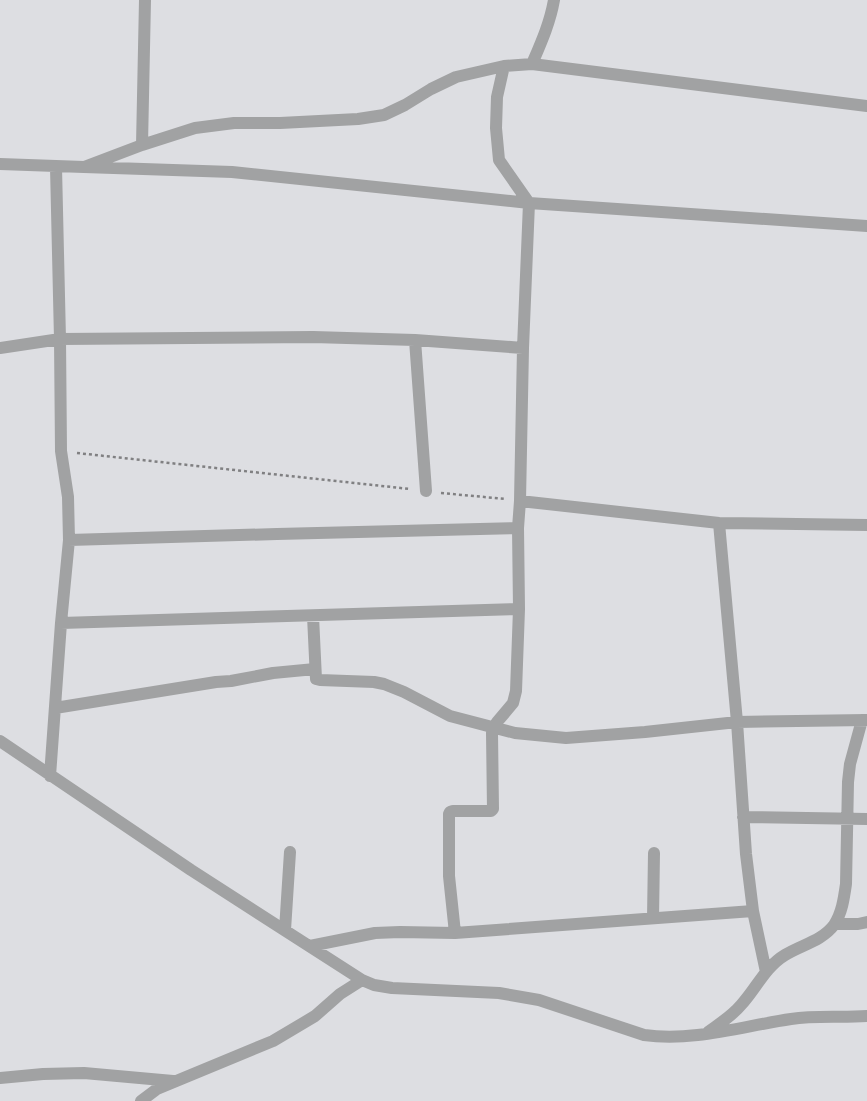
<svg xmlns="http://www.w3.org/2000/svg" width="867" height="1101" font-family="'Fira Sans',sans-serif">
<rect width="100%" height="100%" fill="#dddee2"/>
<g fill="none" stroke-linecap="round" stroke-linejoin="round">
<path stroke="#808082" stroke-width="2.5" stroke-dasharray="3 3" stroke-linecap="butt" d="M77,453L410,489
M441,493L506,499"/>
<path stroke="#a1a2a3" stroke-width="12" d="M532,64C541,43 550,23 554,0
M504,66L497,97L496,128L499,160L529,203L867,226
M142,145L145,0
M0,164L84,167L142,145L195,128L234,123H280L358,119L384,115L405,105L431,89L456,77L504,66L532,64L867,106
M84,167L232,172L529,203L523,348L520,501L518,528L519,609L516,691L513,703L497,722L492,733L493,809L491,811H453L450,812L449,814V876L455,933
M415,340L426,491
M0,348L60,339L313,337L415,340L523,348
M520,501L719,523L867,525
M719,523L737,722L746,854L753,911L766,972
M69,540L277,534L518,528
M313,616L316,679L320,680L374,682L384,684L404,692L450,716L515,733L566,738L645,732L737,722L867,720
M61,623L519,609
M55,708L216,682L231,681L273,673L315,669
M0,741L191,870L362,980L374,985L392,988L499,993L539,1000L644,1035C693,1042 743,1026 791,1019C816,1015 842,1018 867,1016
M50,776L61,623L69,540L68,497L61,451L60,339L56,167
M743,817L867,819
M653,918L654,853
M835,924H858L867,922
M285,930L290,852
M310,946L375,933L400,932L455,933L753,911
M708,1032C719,1024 732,1016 741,1005C756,989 765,967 785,955C801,945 822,941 834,925C842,913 844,898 846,884L848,782L850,764L862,720
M0,1078L43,1074L84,1073L173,1081
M141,1101L157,1089L273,1041L315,1016L340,994L362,980"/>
</g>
</svg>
